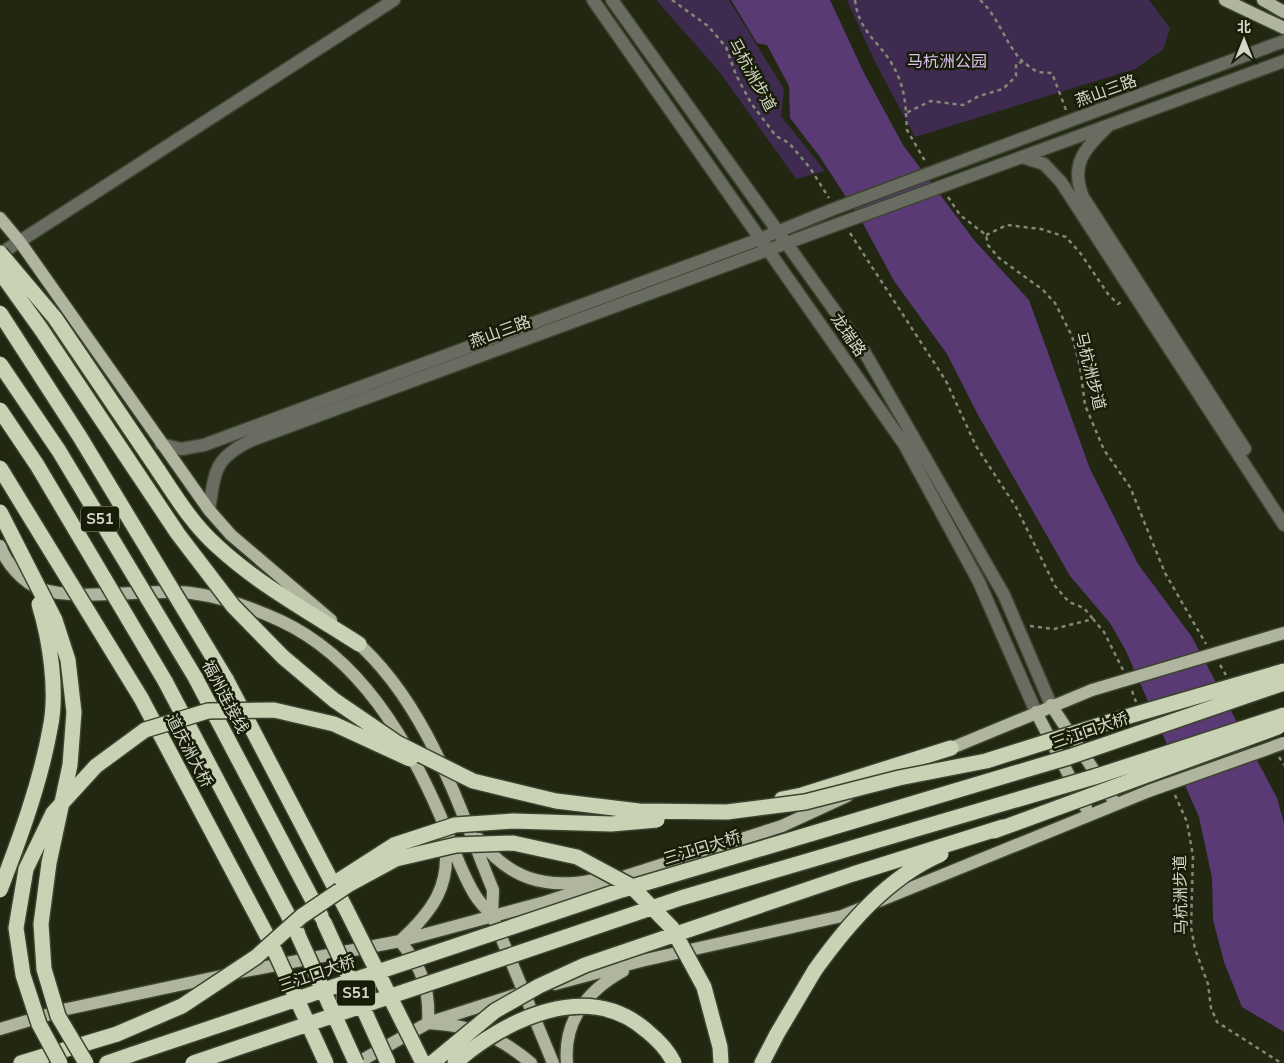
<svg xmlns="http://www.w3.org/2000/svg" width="1284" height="1063" font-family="'Nunito Sans','Noto Sans SC',sans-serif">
<rect width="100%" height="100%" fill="#212711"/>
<path fill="#3e2b4f" d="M656,0H729L784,89L781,116L825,171L796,179L718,70Z
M847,0H1149L1170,28L1163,50L1135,69L915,137L874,60Z"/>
<path fill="#593a74" d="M731,0H830L864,73L903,145L974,240L1029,300L1090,469L1138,564L1192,637L1277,798L1284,823V1032L1242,1007L1224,962L1213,920L1212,878L1199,817L1125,649L1110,623L1070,576L978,415L947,354L894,281L861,220L820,157L790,118L789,86L767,45L757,43Z"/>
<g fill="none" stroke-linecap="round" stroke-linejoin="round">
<defs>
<path id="minor" d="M593,0L904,444L979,582L1036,712
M612,0L865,353L1004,595L1051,705
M1109,125C1086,148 1069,163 1083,197L1245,449
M1022,157L1044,164L1061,182L1284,525
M938,170L1284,41
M948,184L1284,61
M0,254L394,0
M161,444L181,449L204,445L760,239L831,210
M209,510C215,471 214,458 252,440L841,223"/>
<path id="major" d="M1225,0L1284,28
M1263,0L1284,12
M0,218L20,242L209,510L231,535L331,620
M0,546C6,563 23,583 41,589C81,602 146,588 191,593C223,597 253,608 281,621C360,658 407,739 440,815C451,841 460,871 475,895C479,902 486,909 492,915L553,1063
M352,638C426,701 457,802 493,890L492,915
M1267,638L1284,633
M1051,705L1112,798
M1036,712L1086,808
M942,752L1092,690
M444,838C453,884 432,912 400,941C422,968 430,988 428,1023C473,1026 496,1034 531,1063
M479,839C508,878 545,890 593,880
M555,984L641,961L842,916L1149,791
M0,1029L67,1009L240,972L400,941L545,902L782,826L847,796
M357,1063L428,1023L515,995
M567,1063C563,1021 588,990 623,971"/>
<path id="highway" d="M158,470C176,497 193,525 217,546C259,585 311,613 359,644
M195,677L321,916
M226,679L346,909
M165,681L298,934
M141,698L272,945
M782,799L802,795L951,748
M21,1063L117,1034
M107,1063L133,1054
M762,1063L777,1034L815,970"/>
</defs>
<use href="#minor" stroke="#3d432e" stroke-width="15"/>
<use href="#major" stroke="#3d432e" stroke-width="15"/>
<use href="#highway" stroke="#3d432e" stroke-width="18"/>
<path stroke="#838876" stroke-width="2.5" stroke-dasharray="4 4" stroke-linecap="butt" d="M672,0L708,26L726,47L736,75L751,103L776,136L789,143L810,168L829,198
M855,0C859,32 877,39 892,64C901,79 905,95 906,113L931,101L963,105L979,96L1003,89L1016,76V63L1023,62L1037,72L1052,73L1066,110
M980,0C999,17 1005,44 1023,62
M906,113L907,130L925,161
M948,197L960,215L986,235L988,245L999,258L1043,290L1055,303L1072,336L1080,366L1085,405L1104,450L1130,487L1165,573L1206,644
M850,233L946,381L976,446L1016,507L1055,586L1069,602L1084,608L1093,619
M986,235L1007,225L1041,229L1066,237L1081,254L1108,294L1118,304L1124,300
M1030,626L1054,629L1093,619L1104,632L1123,670
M1220,665L1226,675
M1132,691L1136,702
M1279,757L1284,765
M1175,795L1187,822L1193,856L1191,927L1195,949L1208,984L1211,1008L1217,1022L1281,1063"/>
<use href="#minor" stroke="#696c61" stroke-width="12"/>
<use href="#major" stroke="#afb59e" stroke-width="12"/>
<use href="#highway" stroke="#cad2b6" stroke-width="15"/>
<defs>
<path id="minor-bridge" d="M831,210L938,170
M841,223L948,184"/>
<path id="major-bridge" d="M1092,690L1267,638
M1149,791L1284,743"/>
<path id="highway-bridge" d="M0,253L55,318L158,470
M0,272L41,329L178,534L233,606L283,657L334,700L397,743L473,781L556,801L639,811L727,812L805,802L899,778L986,761L1119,719L1284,671
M0,313L80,437L226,679
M0,364L59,451L195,677
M0,410L37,465L165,681
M0,468L141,698
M0,512L55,620L68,660L74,712L70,765L49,863L41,924L44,969L58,1016L86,1063
M994,831L1278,727
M341,879L394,845L455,825L513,821L611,824L657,820
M0,890C20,838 40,784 50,729C58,692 50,640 39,604
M346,909L423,1063
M324,922L388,1063
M298,935L356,1063
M272,945L326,1063
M815,970C848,924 888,877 941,854
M117,1034L182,1006L256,957L302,916L348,885L396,859L456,845L513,843L577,857L631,886L672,928L704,987L720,1047L721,1063
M133,1054L622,890L1069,757L1284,683
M60,1063L39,1024L23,975L16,928L26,869L53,813L96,766L145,730L208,711L274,710L334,724L410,759
M193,1063L681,898L1094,777L1284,715
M432,1063L495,1011L539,986L585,965L853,874L1003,827
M455,1063C505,1019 588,979 647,1031C658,1040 668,1050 674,1063"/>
</defs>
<use href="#minor-bridge" stroke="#3d432e" stroke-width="15" stroke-linecap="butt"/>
<use href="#major-bridge" stroke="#3d432e" stroke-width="15" stroke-linecap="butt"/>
<use href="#highway-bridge" stroke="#3d432e" stroke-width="18" stroke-linecap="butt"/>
<use href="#minor-bridge" stroke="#696c61" stroke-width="12"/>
<use href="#major-bridge" stroke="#afb59e" stroke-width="12"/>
<use href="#highway-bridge" stroke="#cad2b6" stroke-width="15"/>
</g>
<g text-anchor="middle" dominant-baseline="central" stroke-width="5" stroke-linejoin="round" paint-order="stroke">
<g fill="#181d07" stroke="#9b9f8f" stroke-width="1">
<rect x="81" y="506.5" width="38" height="25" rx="4"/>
<rect x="337" y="980.5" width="38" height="25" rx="4"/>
</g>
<g font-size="15" font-weight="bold" fill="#d3d7c9">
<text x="100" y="519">S51</text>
<text x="356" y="993">S51</text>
</g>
<g font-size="16" fill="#dabff4" stroke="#181d07">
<text x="947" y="62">马杭洲公园</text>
</g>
<g font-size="16" fill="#d3d7c9" stroke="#181d07">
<text transform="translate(752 75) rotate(61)">马杭洲步道</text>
<text transform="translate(1106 91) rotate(-20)">燕山三路</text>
<text transform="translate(500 332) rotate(-20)">燕山三路</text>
<text transform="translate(848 335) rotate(55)">龙瑞路</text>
<text transform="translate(1090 371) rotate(76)">马杭洲步道</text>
<text transform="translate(225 697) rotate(62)">福州连接线</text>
<text transform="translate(1090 731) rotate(-19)">三江口大桥</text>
<text transform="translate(189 751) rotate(62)">道庆洲大桥</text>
<text transform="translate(702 848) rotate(-17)">三江口大桥</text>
<text transform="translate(1181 895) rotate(-91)">马杭洲步道</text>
<text transform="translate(317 974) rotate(-19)">三江口大桥</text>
</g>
</g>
<g transform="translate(1244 40)" stroke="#181d07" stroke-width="4" paint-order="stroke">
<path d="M0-4L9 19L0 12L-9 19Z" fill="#d3d7c9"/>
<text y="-8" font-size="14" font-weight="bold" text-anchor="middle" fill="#d3d7c9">北</text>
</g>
</svg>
